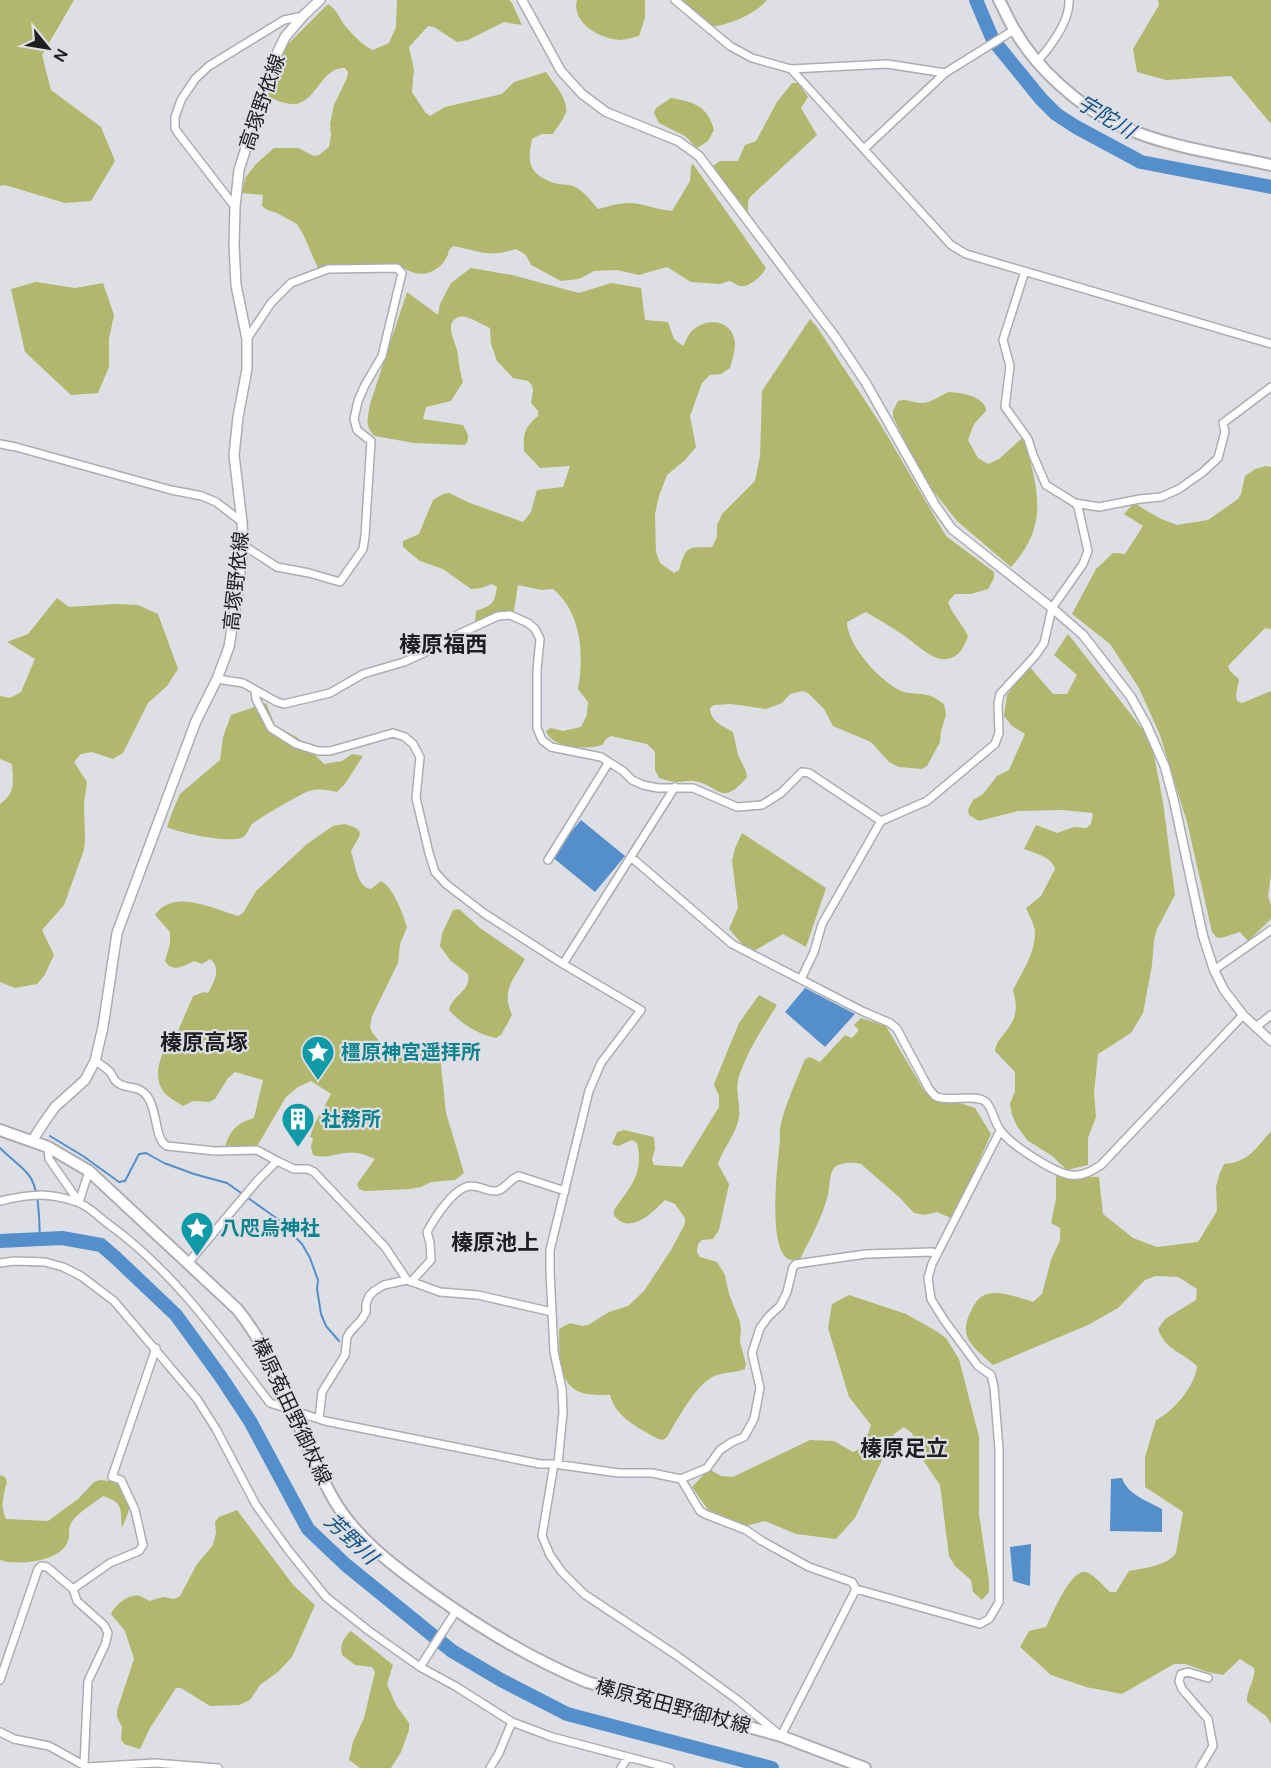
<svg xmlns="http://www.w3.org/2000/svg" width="1271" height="1768" font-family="'DM Sans','Noto Sans JP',sans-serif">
<rect width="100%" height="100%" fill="#dedfe5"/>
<path fill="#b1b76c" d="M0,0H74L42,55L51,90L101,127L115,161L91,201L65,203L5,185L0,186Z
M397,0H509L512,3L522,25L504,22L468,40L457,42L434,27L428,26L409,47L414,70L412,92L425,112L430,116L445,107L502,94L514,82L546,72C553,82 568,98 566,112C564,119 557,127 553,134H542L532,139C527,164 529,174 554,183C560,185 567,184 573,186C583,190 591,201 598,209C607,207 618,203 628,203C643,203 657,210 672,211L690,181L691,166L693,164L766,268C763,275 749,288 740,286C736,285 733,282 730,281L720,284L691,282L667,267L639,275L617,270L594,271L579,279L561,281L531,265L526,255L516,249C488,258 480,251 453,246L449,250C447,265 430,277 415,273C410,272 406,269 402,268C393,266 382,265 374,265C355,263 336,266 318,268L303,234L297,224L277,213L267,210L262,206L263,195L242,193L245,178L256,164L274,148H298L314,156L319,155L329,147L331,135L330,124L334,105L347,78L348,72L345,68C321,66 316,105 292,104C285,104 276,100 269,97L268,91L287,45L328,4C337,9 340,20 346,27C353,35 363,46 373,50L389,43L396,27Z
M577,0H645V18L639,36C633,37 626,40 620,40C600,39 571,23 577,0Z
M681,0H767C756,14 720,31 702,25C693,21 684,9 681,0Z
M1158,0H1271V124L1231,76L1166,80L1137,72L1133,49L1159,5Z
M792,83H798L808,97L801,108L817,135L750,197L748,202V212L710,168L720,161H738L745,145L756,141L777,102Z
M671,98C694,102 708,106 714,130L708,141L697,148L685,136L659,123L654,113L656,108Z
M471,268L512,275L579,293L611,283L641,288L645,320L668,322L674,339L683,346C686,341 689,333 693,330C709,316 734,321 735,344C735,352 732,360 730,368L721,374L710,375L702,383L690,416L696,447L685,460L667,475L659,496L655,514L656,552L660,563L674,573L679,570C687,544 687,548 712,547L717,537V525L722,514L755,481L760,456L762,391L810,319L817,327L881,425L946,536L994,572V578L988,589L971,594H955L948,602C953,616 962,623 968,636C966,641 963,649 959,653C942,669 923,650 910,640C897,630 881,621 866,612L847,622C847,646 882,684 904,692C911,694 920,693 927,695C933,696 939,701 944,704L946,715L941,731L940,742L927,766L922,769L899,767L889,762L871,742L833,726L824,709L808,693L802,691L790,694L782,703L766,709L731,704L714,705L710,708C710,721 723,726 733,732L738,755L746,771L747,777C720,809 720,784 693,781C688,780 683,782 678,782C672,782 665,780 659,778L655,770V752L647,744L611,736L606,739L602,745C588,750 551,748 546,731L551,728L563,731L581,727L587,715L588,702L578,689C584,655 582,613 553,589L542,590L518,585L514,611L475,621L476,611C492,605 494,605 497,587L492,584L481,588L471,589L443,569L420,561L403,547V541L419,534L433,500L443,494L449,493L470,503L523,522L531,512L537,490L563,487L570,466L540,468L524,451C523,434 524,428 538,416V411L531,403L533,391L532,385L528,381L513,378L497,361L491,344L490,328C482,325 467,314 459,317C442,322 457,344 458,355C459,366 460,371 463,382L451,401L426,407L423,419L463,425C467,433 471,437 465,445L414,443L375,436C364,427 368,417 370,404L407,292L438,315L440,304L451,283Z
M36,282L75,288L103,283L114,315L109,339V367L98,393L71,395L25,352L11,289Z
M949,392C962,393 985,396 986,411L974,424L968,440L978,458L988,464L999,459L1022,438L1026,443C1038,493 1049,525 1011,567L957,521L923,478L893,417V411L898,401C906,398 913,403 922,403C931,403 941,395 949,392Z
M1266,466L1271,467V629L1265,628L1228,666L1230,671L1239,679L1236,695L1237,701L1242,703L1271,691V874L1268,896L1271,905V919L1248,941L1240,932L1221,938L1216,937L1212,932L1187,822L1160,735L1139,688L1110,644L1072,614L1096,569L1113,553L1125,554L1143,526L1124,514L1134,503L1159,518L1177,525L1208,520L1238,499L1241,494L1245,476L1255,469Z
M57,598L69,607L115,604L138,605L158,614L178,669L167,686L148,703L123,753L113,759L92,752L81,754L74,762L87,782L84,804L85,839L84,850L64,905L42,930L54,955L44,976L37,984L15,988L0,982V804C16,792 13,783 12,764L0,759V696L10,698L21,692L35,659L7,642L28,634Z
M1068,634L1151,740L1163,802L1175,895L1157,929L1154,940L1152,965L1143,1013L1131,1033L1098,1054L1094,1093L1096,1117L1088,1138V1165L1067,1170L1052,1156L1027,1140L1017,1126L1012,1115L1010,1104L1015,1091V1072L995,1051C996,1043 999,1040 1004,1034C1017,1018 1018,1009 1013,990C1022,972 1036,952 1035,931C1034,924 1029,915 1026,908L1041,896L1055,869C1052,857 1035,853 1024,849L1036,825L1057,833L1074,827L1086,828L1091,824L1093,813L1062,810L1018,811L979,821L969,815L968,810L973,800L983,794L997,776L1009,770L1025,734L1012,726L1004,716L1007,695L1029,666L1053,694H1067L1077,675L1054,655Z
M266,703L275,725L298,738L324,764L342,761L352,754L363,756L345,784L337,792C327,790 319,788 309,791C302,793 258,819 252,824C248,829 247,836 241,838C229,843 179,833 167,827L173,810L180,794L220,760L223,737L231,715Z
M345,824L356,828L360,832L359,837L351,851C355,863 357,888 371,889L381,881C394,888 403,914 407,927L400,944L398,963L372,1016L370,1027L372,1032L383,1046L388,1049L433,1051L440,1056L446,1113L464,1173L455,1180L431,1182L421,1187L410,1189L364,1191L359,1189L357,1184L375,1159C366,1155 356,1151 346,1153C334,1154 325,1159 313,1155L311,1147L313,1138L310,1137L314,1125L331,1094L311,1081L298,1087L286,1097L256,1148L225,1147C230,1130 237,1123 254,1118L263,1080L235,1072L228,1078L215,1099L209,1102L193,1101L183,1106C177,1102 167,1097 163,1091C153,1076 160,1060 166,1044L172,1045L193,996L204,992L208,993C214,982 222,968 210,959L202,964L194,961C184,966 172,973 165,961L170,944V932L155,915C174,888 213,909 238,916L243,913L256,891L307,844L333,826Z
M742,833L826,888L806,947L783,934L754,951L744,946L729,929L738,908L732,861L735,848Z
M459,909L480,928L525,959C513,981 501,990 512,1015L501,1035L496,1038C479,1035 460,1023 449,1010C452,995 472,991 468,974L450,960L440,946L442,934L453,910Z
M759,995L777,1005C762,1029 746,1052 738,1080C735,1093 742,1108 738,1122C734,1136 723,1149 718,1164L729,1184L719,1230L713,1239L702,1240L698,1244L697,1252L700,1257L717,1262L725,1275L729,1294L740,1322L741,1330L740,1342L746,1364L745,1369C735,1373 726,1372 717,1375C697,1381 678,1419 667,1437L663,1440L658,1439C639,1428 616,1418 610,1395C603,1395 594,1395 586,1394C555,1387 560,1352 559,1329L570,1323L582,1326L588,1325L609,1312L628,1306L644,1291L671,1250L685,1224V1218L675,1204L665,1200C655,1210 637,1229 622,1222C619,1221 617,1218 614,1216V1210C631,1186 644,1174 637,1143L632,1140L618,1146L612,1144L617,1132L624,1130L654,1137L655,1149L652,1160L654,1165L682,1167L719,1107V1095L714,1085L716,1079L739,1023Z
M861,1018L886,1026L923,1089L929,1093L975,1108L991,1134L953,1219L937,1212L925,1215L914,1213L899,1197L861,1164C854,1162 839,1162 834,1168C829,1174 830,1187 828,1195C822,1218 810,1239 800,1259C762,1274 779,1157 780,1138C777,1122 798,1077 805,1059L810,1057L820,1062L845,1035L852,1038L859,1030L854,1025Z
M1271,1131V1724L1266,1716L1247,1702C1246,1690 1256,1680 1254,1668L1240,1659L1223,1675L1207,1672L1186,1664H1174L1122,1694L1086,1687L1051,1675L1020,1647L1029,1631L1046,1627C1052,1615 1070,1570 1085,1572C1093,1573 1104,1587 1110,1592H1116L1129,1571C1144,1568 1167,1566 1176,1553L1183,1512L1145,1487V1457L1156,1420C1174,1411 1195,1386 1197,1366C1181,1351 1166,1351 1158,1329L1165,1319L1196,1300L1197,1289L1178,1277L1156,1276L1145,1280L1118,1308L1088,1325L993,1365C974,1347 957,1338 971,1311C975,1303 978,1297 987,1294C1000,1290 1020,1298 1033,1302L1042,1294L1051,1260L1060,1240V1228L1051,1223L1056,1199V1176L1099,1177L1103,1214L1133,1238L1157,1247L1198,1242L1217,1211L1216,1187L1219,1175L1224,1164C1249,1162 1256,1148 1271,1131Z
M849,1295L906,1314L936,1331L946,1338L959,1359L979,1437V1514L989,1581V1592L982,1600L973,1592L971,1580L955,1566L949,1556L940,1485L921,1457L912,1433L904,1427L894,1434L855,1518L836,1539L796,1534L765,1521L746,1526L708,1510L692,1487L709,1469L721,1476L733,1477L810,1440L834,1441L853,1452L863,1448L871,1425L849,1397L828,1328L832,1304Z
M0,1475L5,1477L7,1482C3,1496 0,1507 6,1519L48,1521L78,1499L94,1482L100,1480L118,1482C133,1504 132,1504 122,1528C120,1508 124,1503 103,1496C94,1503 82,1510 74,1519C66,1528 71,1533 68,1541C61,1562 17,1566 0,1560Z
M237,1510L294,1586L315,1605L292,1657L279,1671L260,1685L250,1700L239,1705L210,1706L181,1688H176L150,1728L140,1749L124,1744L121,1739L122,1727L117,1717V1710L134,1659L125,1631L111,1614C115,1605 129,1593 140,1596C143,1597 146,1599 149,1601L163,1597L174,1599L180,1596L197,1564L213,1545L216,1533L215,1522L219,1517Z
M351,1631L393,1665L387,1684L396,1705L409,1723V1730L401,1752L391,1768H360L349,1760L353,1742L364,1718L375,1672L372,1667L355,1665L342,1655C340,1645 343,1638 351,1631Z"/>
<path fill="#548fcb" d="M581,820L625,856L595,892L551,856Z
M805,988L855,1014L825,1047L785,1012Z
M1122,1478C1127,1494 1147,1501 1162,1509V1532L1110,1531L1111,1479Z
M1031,1544V1545L1030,1586L1013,1581L1010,1547Z"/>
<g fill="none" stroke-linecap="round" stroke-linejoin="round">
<path stroke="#548fcb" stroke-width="2" d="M50,1136L83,1156L119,1182L125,1181L139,1154L146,1153L164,1163L194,1174L227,1183L279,1220L302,1244L310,1258L318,1280L317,1289L321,1314L326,1326L339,1341
M0,1148C9,1157 20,1165 28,1174C40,1188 39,1221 40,1239"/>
<path stroke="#548fcb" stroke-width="14" d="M976,0L993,40L1041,99L1056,114L1076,127L1141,162L1271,187
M0,1241L62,1238L101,1245L116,1258L176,1315L221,1377L250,1421L308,1529L346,1565L452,1651L501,1680L567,1714L772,1768"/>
<defs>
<path id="minor" d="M675,0L730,46L752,58L791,69L887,64L945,73
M1037,62C1051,46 1070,21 1069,0
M791,69L951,245L966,254L1271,344
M864,149L945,73L1014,30
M235,207L178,133L175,128V117L181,100L195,79L209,66L284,20L303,16
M0,444L16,447L171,490L202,496L216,502L242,522
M1075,503L1099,507L1140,499L1161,497L1179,489L1203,472L1218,458L1225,432L1223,423L1271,387
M243,545L277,567L309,573L340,582L363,549L365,536L371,441L357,430L354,419L358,401L365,385L382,356L402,273L397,268L328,269L291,283L271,303L247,339
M217,679L243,683L277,702L284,704L330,693L363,674L404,662L424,653L433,646L498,616L510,615L528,623L535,629L540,639L537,670V728L542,740L551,747L601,757L623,771L632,780L643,785L658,788H693L737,807L762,805L781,793L802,772L809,773L881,821
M255,690L256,699L271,728L296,744L318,751H330L393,733L405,737L413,744L420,757L416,798L429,853L435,872L446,884L485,914L563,964L641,1010L601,1063L589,1091L550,1250V1271L554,1352L562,1389L563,1412L558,1464
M631,857L732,944L862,1011L890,1023L897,1029L929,1089C930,1090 934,1095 935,1096C947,1103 976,1093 986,1102C993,1109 994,1123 1001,1131C1011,1145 1054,1173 1071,1175C1082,1177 1093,1170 1101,1165L1243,1015
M548,860L609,762
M563,964L675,787
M1214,970L1271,930
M801,979L814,952L822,924L881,821L927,801L995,744L999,733L998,704L1000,694L1035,656L1044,643L1052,608L1083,564L1088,551L1078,507L1075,503L1046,485L1033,455L1028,439L1005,407L1010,366L1003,340L1025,271
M1256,1027L1271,1015
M95,1061C100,1064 106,1068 110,1072C113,1076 114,1081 118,1083C127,1090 138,1084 147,1096C158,1110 154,1139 167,1146L215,1151L257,1150L277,1161
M48,1147L49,1159L79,1202
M0,1201C30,1194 47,1192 77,1202C87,1205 98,1216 107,1223C174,1271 220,1338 270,1403L325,1421L540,1464H554L619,1473H652L681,1479L707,1468L720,1450L732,1442L744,1437L754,1419L760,1388L752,1353L760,1328L769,1316L780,1306L787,1292L793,1267L796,1264L866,1254L932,1252L937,1254
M79,1202L89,1171
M0,1263L14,1261L45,1262L63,1267L81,1276L114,1301L197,1399L216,1429L256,1505L289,1551L326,1597L369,1631L420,1667L455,1686L512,1722L552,1737L670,1768
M188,1263L258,1180L277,1161L294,1169H308L314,1172L385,1247L407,1280
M411,1282L431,1260L430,1243L427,1232C434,1219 455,1185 472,1186C480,1186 488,1192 496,1191C504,1191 510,1178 519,1176L565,1191
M319,1419L322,1392L345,1355L347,1337L350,1332L362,1319L366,1312V1304L369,1296L374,1291L384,1285L407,1280L440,1292L478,1295L552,1312
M554,1464L542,1536L550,1555L562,1572L584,1594L676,1655L739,1701L781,1736L856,1589
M681,1479L700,1511L705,1514L746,1530L762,1541L809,1567L852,1582L856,1589L980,1624L989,1619L999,1602V1449L994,1387L991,1375L978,1366L944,1320L931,1299L928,1278L932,1264L1000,1131
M73,1589L110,1563L139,1551L143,1545L135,1510L121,1480L112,1477L156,1348
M420,1667L456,1611
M0,1680L38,1569L41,1566L47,1567L73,1589L77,1601L104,1625L108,1633L105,1645L88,1681L84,1764
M0,1732L14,1739L49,1746L87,1767L155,1763L218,1768
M490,1768L499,1753L512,1722
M621,1768L628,1757
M1200,1768L1213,1746L1208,1719L1182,1689L1179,1681L1181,1674L1188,1672L1208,1678"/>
<path id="tertiary" d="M522,0L561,71L582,94L606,112L678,141L699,156L836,338L866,383L935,505L952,529L1052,608L1083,635L1131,697L1147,726L1165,767L1174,801L1203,936L1214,970L1224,990L1243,1015L1271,1041"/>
<path id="secondary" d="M32,1141L45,1121L55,1107L85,1080L95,1061L103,1027L117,933L196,721L217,679L229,647L237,597L243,545L242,522L234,455L238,417L247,369V339L236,285L234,245L235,207L239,170L273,62L285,37L303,16L320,0"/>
<path id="primary" d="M0,1130L48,1147L89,1171L237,1309C280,1362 297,1431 329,1491C352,1536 393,1566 434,1595C482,1629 533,1660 587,1682L781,1736L865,1768"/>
<path id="trunk" d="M999,0C1004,9 1008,19 1014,29C1036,68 1079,107 1121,126C1167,147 1221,154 1271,165"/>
</defs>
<use href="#minor" stroke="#abadb3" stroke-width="10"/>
<use href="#tertiary" stroke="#abadb3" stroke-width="11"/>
<use href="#secondary" stroke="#abadb3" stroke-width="12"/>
<use href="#primary" stroke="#abadb3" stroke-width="14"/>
<use href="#trunk" stroke="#abadb3" stroke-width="14"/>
<use href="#minor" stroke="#fff" stroke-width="7"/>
<use href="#tertiary" stroke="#fff" stroke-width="8"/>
<use href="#secondary" stroke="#fff" stroke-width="9"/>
<use href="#primary" stroke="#fff" stroke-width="10"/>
<use href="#trunk" stroke="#fff" stroke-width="10"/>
</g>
<defs>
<symbol id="sight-pin" viewBox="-11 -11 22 30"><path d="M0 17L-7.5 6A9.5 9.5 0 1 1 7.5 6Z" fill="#0f9aa8" stroke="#dedfe5"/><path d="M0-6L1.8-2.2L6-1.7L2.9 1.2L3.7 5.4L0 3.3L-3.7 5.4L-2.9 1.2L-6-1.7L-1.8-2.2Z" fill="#fff"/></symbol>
<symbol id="building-pin" viewBox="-11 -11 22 30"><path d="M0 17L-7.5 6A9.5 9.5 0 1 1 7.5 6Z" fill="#0f9aa8" stroke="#dedfe5"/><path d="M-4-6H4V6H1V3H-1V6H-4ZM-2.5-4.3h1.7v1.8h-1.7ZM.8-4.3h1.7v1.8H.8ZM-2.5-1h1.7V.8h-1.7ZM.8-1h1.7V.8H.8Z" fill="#fff"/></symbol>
</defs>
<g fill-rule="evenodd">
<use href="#sight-pin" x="299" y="1033" width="38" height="52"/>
<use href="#building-pin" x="279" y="1100" width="38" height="52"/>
<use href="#sight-pin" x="178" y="1209" width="38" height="52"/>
</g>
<g text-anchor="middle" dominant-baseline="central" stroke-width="4.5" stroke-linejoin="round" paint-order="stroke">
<g font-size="20" fill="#1e1f21" stroke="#dedfe5">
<text transform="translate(262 102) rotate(-71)">高塚野依線</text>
<text transform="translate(236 581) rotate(-84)">高塚野依線</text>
<text transform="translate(292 1411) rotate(65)">榛原菟田野御杖線</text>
<text transform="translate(673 1706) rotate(15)">榛原菟田野御杖線</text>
</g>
<g font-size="20" font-weight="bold" fill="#0d838f" stroke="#dedfe5" text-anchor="start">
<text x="341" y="1052">橿原神宮遥拝所</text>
<text x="321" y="1119">社務所</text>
<text x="220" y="1228">八咫烏神社</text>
</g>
<g font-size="21" font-style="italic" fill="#12528b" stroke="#dedfe5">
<text transform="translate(1106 117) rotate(31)">宇陀川</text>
<text transform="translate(351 1539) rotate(43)">芳野川</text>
</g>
<g font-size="22" font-weight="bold" fill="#1e1f21" stroke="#dedfe5">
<text x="443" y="644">榛原福西</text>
<text x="204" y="1042">榛原高塚</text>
<text x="495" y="1242">榛原池上</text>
<text x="904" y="1448">榛原足立</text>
</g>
</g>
<g transform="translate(48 48) rotate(120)" stroke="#dedfe5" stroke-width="4.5" paint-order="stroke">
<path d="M0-4.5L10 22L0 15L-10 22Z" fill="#1e1f21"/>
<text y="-9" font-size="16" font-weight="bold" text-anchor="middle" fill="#1e1f21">N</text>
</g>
</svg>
